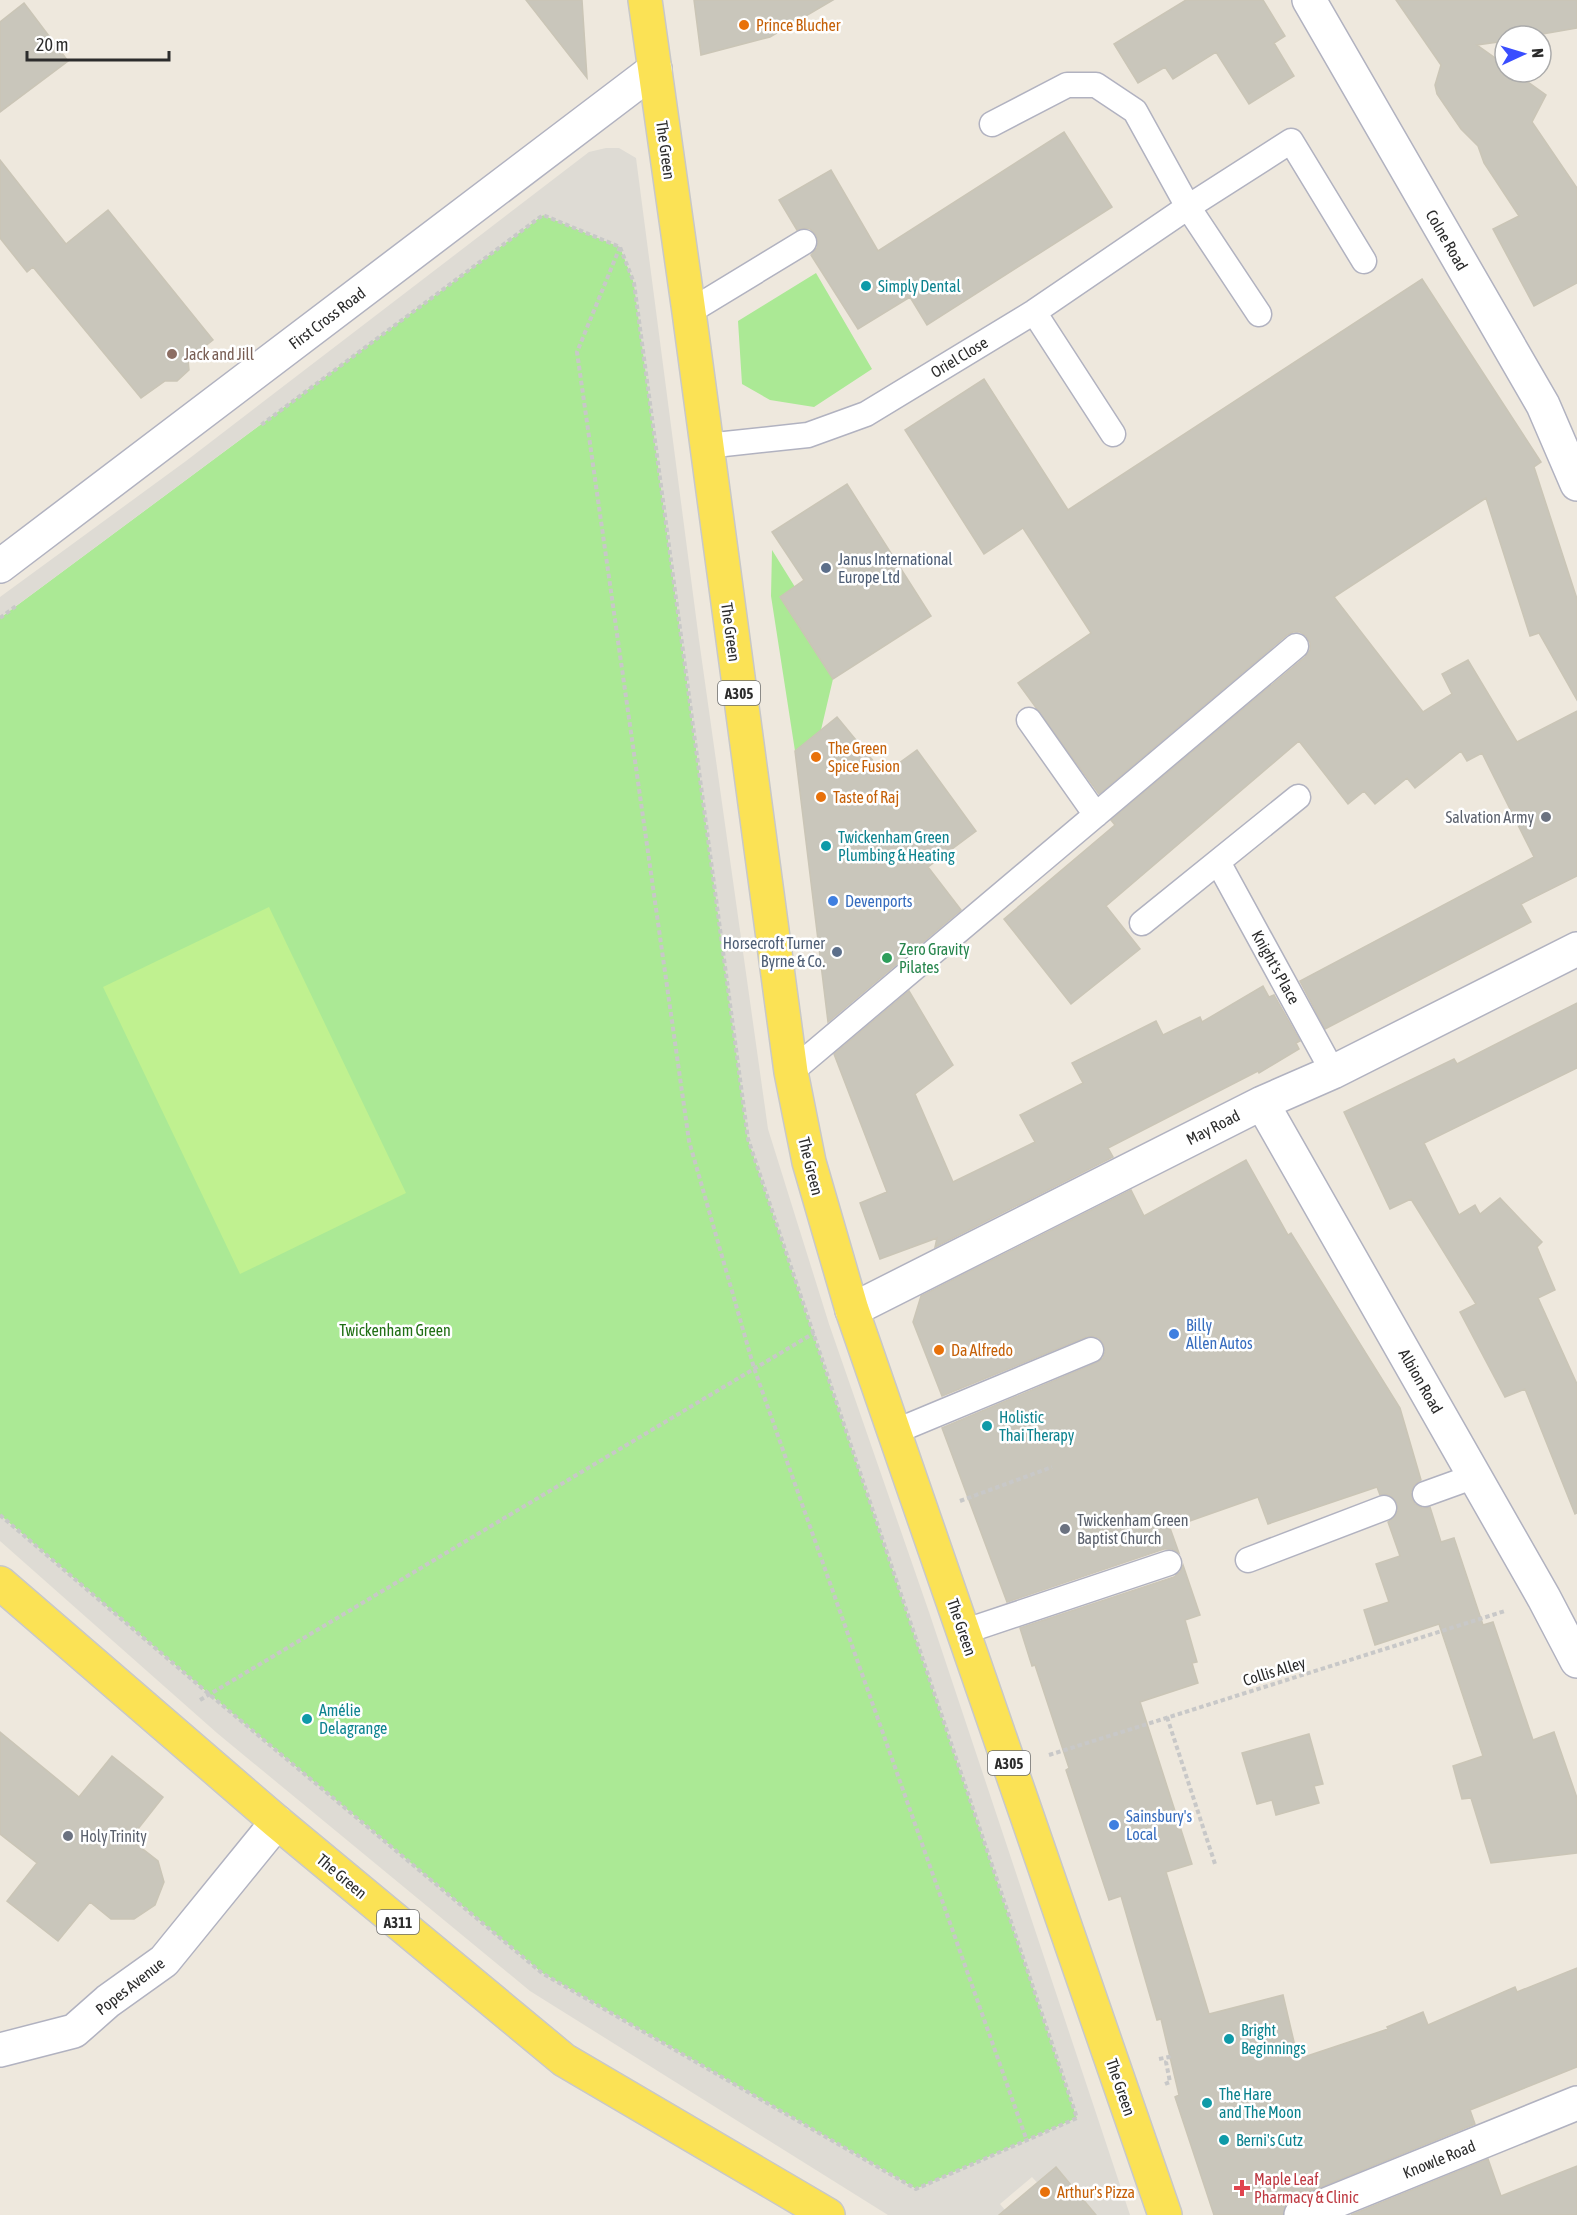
<svg xmlns="http://www.w3.org/2000/svg" width="1577" height="2215" font-family="'Asap Condensed',sans-serif">
<rect width="100%" height="100%" fill="#eee8dd"/>
<path fill="#abe995" d="M543,215L620,247L634,283L748,1139L1077,2118L916,2189L542,1973L209,1694L0,1515V618Z
M816,273L872,369L814,407L770,400L742,384L738,321Z
M772,550L795,587L780,597L833,679L821,730L795,751L771,596Z"/>
<path fill="#c0f190" d="M269,907L406,1193L240,1274L103,987Z"/>
<path fill="#dedbd4" d="M606,148H619L636,158L699,640L768,1129L829,1324L929,1612L1130,2215H1067L1032,2177L1000,2204L1009,2215H888L530,1991L217,1733L0,1541V1515L209,1694L542,1973L916,2189L1077,2118L748,1139L634,283L620,247L543,215L0,618V597L186,461L589,152Z"/>
<path fill="#c9c6bb" stroke="#cac5b6" stroke-width="1.5" d="M526,0H582L587,78Z
M694,0H833L770,37L701,55Z
M1186,0H1263L1285,36L1274,43L1294,76L1249,104L1216,52L1173,79L1165,67L1138,83L1114,44Z
M1396,0H1577V28L1531,36H1505V41L1477,45L1505,65V72H1514L1546,95L1532,122L1577,188V283L1534,306L1493,229L1519,216L1484,163L1478,146L1461,129L1437,94L1435,85L1441,65Z
M24,3L68,61L0,112V22Z
M1064,132L1112,207L927,325L910,297L858,329L811,255L817,248L818,242L816,235L810,229L804,228L797,230L779,200L831,170L878,251Z
M0,160L66,244L108,210L213,340L188,360L189,370L177,381H165L141,398L33,267L27,272L0,238Z
M1422,279L1541,462L1534,467L1577,599V700L1539,633L1530,636L1486,498L1334,597L1423,712L1452,694L1442,674L1468,660L1517,742L1577,711V876L1521,904L1531,922L1325,1029L1300,981L1534,857L1482,753L1467,761L1461,751L1415,788L1407,778L1375,804L1364,791L1348,804L1299,741L1106,906L1140,949L1071,1004L1004,919L1115,825L1111,820L1305,657L1310,650V643L1306,636L1300,632H1293L1287,635L1099,794L1018,683L1091,633L1023,528L984,554L905,430L984,379L1068,510Z
M847,484L931,616L833,679L780,597L804,580L772,532Z
M837,717L884,774L917,750L976,831L928,867L961,910L828,1022L795,751Z
M1263,986L1269,997L1274,995L1300,1041L1296,1043L1299,1049L1259,1073L1258,1071L1108,1148L1113,1157L935,1247L937,1238L880,1259L860,1203L887,1192L834,1054L909,991L953,1065L915,1094L953,1182L1035,1142L1020,1115L1083,1083L1072,1063L1156,1021L1163,1035L1200,1017L1202,1022Z
M1577,1003V1068L1424,1143L1459,1215L1475,1205L1480,1214L1500,1198L1542,1242L1537,1247L1555,1290L1538,1298L1577,1384V1513L1575,1514L1525,1389L1505,1397L1460,1312L1476,1304L1411,1199L1390,1209L1344,1112L1454,1059L1457,1064Z
M1246,1160L1288,1235L1291,1233L1400,1408L1421,1480L1414,1485L1411,1492L1412,1499L1415,1504L1422,1508L1430,1507L1441,1542L1454,1538L1483,1625L1493,1622L1533,1740L1554,1732L1577,1798V1853L1491,1863L1471,1798L1462,1799L1453,1766L1483,1756L1439,1624L1375,1645L1364,1610L1389,1602L1376,1564L1400,1556L1388,1522L1395,1516L1398,1511L1397,1503L1392,1497L1387,1494L1380,1495L1377,1487L1268,1524L1258,1497L1170,1528L1179,1553L1172,1549H1164L1007,1602L942,1428L1096,1363L1103,1358L1105,1352L1104,1345L1099,1338L1092,1336L1086,1337L942,1396L913,1322L921,1296L1131,1190L1144,1216Z
M1183,1565L1200,1615L1185,1620L1197,1662L1192,1663L1198,1683L1140,1702L1192,1864L1166,1872L1209,2014L1283,1995L1298,2059L1388,2029L1387,2027L1423,2012L1428,2025L1515,1987L1517,1992L1577,1968V2067L1470,2110L1475,2124L1294,2198L1286,2204L1283,2215H1214L1175,2097L1179,2095L1161,2019L1157,2020L1121,1896L1109,1900L1066,1770L1069,1768L1035,1665L1032,1666L1020,1628L1174,1577L1180,1572Z
M0,1732L79,1797L112,1756L163,1797L130,1839L158,1861L164,1882L155,1905L134,1919H111L90,1902L58,1941L7,1901L37,1863L0,1834Z
M1309,1734L1323,1784L1314,1786L1319,1803L1276,1815L1272,1800L1257,1804L1242,1753Z
M1488,2159L1501,2196L1577,2166V2215H1351Z
M1056,2167L1096,2215H999Z"/>
<g fill="none" stroke-linecap="round" stroke-linejoin="round">
<defs>
<path id="lane" d="M992,124L1067,85H1096L1135,111L1188,207L1259,314
M689,312L804,242
M1034,312L1113,434
M706,446L808,435L866,414L1034,312L1188,207L1291,141L1364,261
M1029,720L1096,815
M1218,862L1333,1072
M1142,923L1298,797
M791,1072L1296,646
M894,1432L1091,1350
M1425,1494L1475,1476
M1248,1560L1384,1508
M963,1632L1169,1563"/>
<path id="street" d="M1309,0L1543,405L1577,484
M0,566L655,69
M1262,1103L1544,1598L1577,1661
M852,1310L1262,1103L1333,1072L1577,949
M0,2050L74,2031L108,2001L164,1961L277,1822
M1301,2215L1577,2103"/>
<path id="primary" d="M645,0L689,312L791,1072L809,1162L852,1310L1165,2215
M0,1583L277,1822L564,2060L828,2215"/>
</defs>
<use href="#lane" stroke="#b1b2c0" stroke-width="27"/>
<use href="#street" stroke="#b1b2c0" stroke-width="36"/>
<use href="#primary" stroke="#c8c8c8" stroke-width="36"/>
<path stroke="#c8c8c8" stroke-width="4" stroke-dasharray="4.5 3" stroke-linecap="butt" d="M620,247L577,352L689,1141L754,1368L1027,2141
M0,618L16,606
M960,1501L1052,1467
M0,1515L209,1694L542,1973L916,2189L1077,2118L748,1139L634,283L620,247L543,215L261,425
M200,1700L814,1333
M1167,1717L1215,1864
M1049,1755L1505,1611
M1159,2059L1169,2057L1166,2062L1170,2082L1165,2084"/>
<use href="#lane" stroke="#fff" stroke-width="24"/>
<use href="#street" stroke="#fff" stroke-width="33"/>
<use href="#primary" stroke="#fbe255" stroke-width="33"/>
</g>
<g fill="#e8710a" stroke="#fff" stroke-width="2">
<circle cx="744" cy="25" r="6"/>
<circle cx="816" cy="757" r="6"/>
<circle cx="821" cy="797" r="6"/>
<circle cx="939" cy="1350" r="6"/>
<circle cx="1045" cy="2192" r="6"/>
</g>
<g fill="#0f9aa8" stroke="#fff" stroke-width="2">
<circle cx="866" cy="286" r="6"/>
<circle cx="826" cy="846" r="6"/>
<circle cx="987" cy="1426" r="6"/>
<circle cx="307" cy="1719" r="6"/>
<circle cx="1229" cy="2039" r="6"/>
<circle cx="1207" cy="2103" r="6"/>
<circle cx="1224" cy="2140" r="6"/>
</g>
<circle fill="#8d6e63" stroke="#fff" stroke-width="2" cx="172" cy="354" r="6"/>
<g fill="#5c6f8a" stroke="#fff" stroke-width="2">
<circle cx="826" cy="568" r="6"/>
<circle cx="837" cy="952" r="6"/>
</g>
<g fill="#6b7280" stroke="#fff" stroke-width="2">
<circle cx="1546" cy="817" r="6"/>
<circle cx="1065" cy="1529" r="6"/>
<circle cx="68" cy="1836" r="6"/>
</g>
<g fill="#3f7fe0" stroke="#fff" stroke-width="2">
<circle cx="833" cy="901" r="6"/>
<circle cx="1174" cy="1334" r="6"/>
<circle cx="1114" cy="1825" r="6"/>
</g>
<circle fill="#2e9e5b" stroke="#fff" stroke-width="2" cx="887" cy="958" r="6"/>
<path fill="#e0444e" stroke="#fff" stroke-width="2" d="M1239 2179h6v6h6v6h-6v6h-6v-6h-6v-6h6z"/>
<g text-anchor="middle" dominant-baseline="central" stroke-width="5" stroke-linejoin="round" paint-order="stroke">
<g fill="#fff" stroke="#6b6b6b" stroke-width="1.5">
<rect x="718" y="681" width="42" height="24" rx="4.5"/>
<rect x="988" y="1751" width="42" height="24" rx="4.5"/>
<rect x="377" y="1910" width="42" height="24" rx="4.5"/>
</g>
<g font-size="15" font-weight="bold" fill="#2c2c2c">
<text x="739" y="693">A305</text>
<text x="1009" y="1763">A305</text>
<text x="398" y="1922">A311</text>
</g>
<g font-size="16" fill="#c56008" stroke="#fff" text-anchor="start">
<text x="756" y="25">Prince Blucher</text>
<text x="828" y="748">The Green<tspan x="828" dy="18">Spice Fusion</tspan></text>
<text x="833" y="797">Taste of Raj</text>
<text x="951" y="1350">Da Alfredo</text>
<text x="1057" y="2192">Arthur's Pizza</text>
</g>
<g font-size="16" fill="#2c2c2c" stroke="#fff">
<text transform="translate(666 150) rotate(82)">The Green</text>
<text transform="translate(1447 240) rotate(60)">Colne Road</text>
<text transform="translate(327 318) rotate(-37)">First Cross Road</text>
<text transform="translate(959 357) rotate(-31)">Oriel Close</text>
<text transform="translate(731 632) rotate(82)">The Green</text>
<text transform="translate(1276 967) rotate(61)">Knight's Place</text>
<text transform="translate(1213 1127) rotate(-27)">May Road</text>
<text transform="translate(811 1166) rotate(76)">The Green</text>
<text transform="translate(1421 1381) rotate(60)">Albion Road</text>
<text transform="translate(962 1627) rotate(71)">The Green</text>
<text transform="translate(1274 1671) rotate(-17)">Collis Alley</text>
<text transform="translate(342 1876) rotate(40)">The Green</text>
<text transform="translate(130 1986) rotate(-38)">Popes Avenue</text>
<text transform="translate(1121 2087) rotate(71)">The Green</text>
<text transform="translate(1439 2159) rotate(-22)">Knowle Road</text>
</g>
<g font-size="16" fill="#0d838f" stroke="#fff" text-anchor="start">
<text x="878" y="286">Simply Dental</text>
<text x="838" y="837">Twickenham Green<tspan x="838" dy="18">Plumbing &amp; Heating</tspan></text>
<text x="999" y="1417">Holistic<tspan x="999" dy="18">Thai Therapy</tspan></text>
<text x="319" y="1710">Amélie<tspan x="319" dy="18">Delagrange</tspan></text>
<text x="1241" y="2030">Bright<tspan x="1241" dy="18">Beginnings</tspan></text>
<text x="1219" y="2094">The Hare<tspan x="1219" dy="18">and The Moon</tspan></text>
<text x="1236" y="2140">Berni's Cutz</text>
</g>
<g font-size="16" fill="#785e54" stroke="#fff" text-anchor="start">
<text x="184" y="354">Jack and Jill</text>
</g>
<g font-size="16" fill="#4e5e75" stroke="#fff" text-anchor="start">
<text x="838" y="559">Janus International<tspan x="838" dy="18">Europe Ltd</tspan></text>
<text x="825" y="943" text-anchor="end">Horsecroft Turner<tspan x="825" dy="18">Byrne &amp; Co.</tspan></text>
</g>
<g font-size="16" fill="#5b616d" stroke="#fff" text-anchor="start">
<text x="1534" y="817" text-anchor="end">Salvation Army</text>
<text x="1077" y="1520">Twickenham Green<tspan x="1077" dy="18">Baptist Church</tspan></text>
<text x="80" y="1836">Holy Trinity</text>
</g>
<g font-size="16" fill="#366cbe" stroke="#fff" text-anchor="start">
<text x="845" y="901">Devenports</text>
<text x="1186" y="1325">Billy<tspan x="1186" dy="18">Allen Autos</tspan></text>
<text x="1126" y="1816">Sainsbury's<tspan x="1126" dy="18">Local</tspan></text>
</g>
<g font-size="16" fill="#27864d" stroke="#fff" text-anchor="start">
<text x="899" y="949">Zero Gravity<tspan x="899" dy="18">Pilates</tspan></text>
</g>
<g font-size="16" fill="#206f15" stroke="#fff">
<text x="395" y="1330">Twickenham Green</text>
</g>
<g font-size="16" fill="#be3a42" stroke="#fff" text-anchor="start">
<text x="1254" y="2179">Maple Leaf<tspan x="1254" dy="18">Pharmacy &amp; Clinic</tspan></text>
</g>
</g>
<g transform="translate(1523 54) rotate(86)"><circle r="28" fill="#ffffff" stroke="#ababab" stroke-width="1.5"/>
<path d="M0-4.5L10 22L0 15L-10 22Z" fill="#394dff"/>
<text y="-9" font-size="16" font-weight="bold" text-anchor="middle" fill="#2c2c2c">N</text>
</g>
<path d="M27 51v9h142v-9" fill="none" stroke="#2c2c2c" stroke-width="3"/>
<text x="36" y="51" font-size="18" fill="#2c2c2c" stroke="#ffffff" stroke-width="4.5" paint-order="stroke">20 m</text>
</svg>
